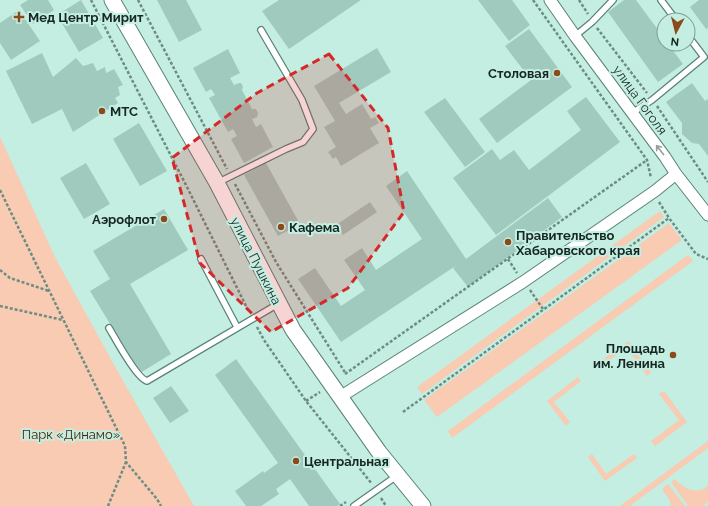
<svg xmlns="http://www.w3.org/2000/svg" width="708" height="506" font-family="Raleway,sans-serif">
<rect width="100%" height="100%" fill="#c3eee1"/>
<path fill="#f8cbb2" d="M0,137L56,259L113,363L194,506H0Z
M660,211L664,217L422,394L417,387Z
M669,223L682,240L437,417L424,400Z
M688,255L693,261L452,438L448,431Z
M629,341L651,373L647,376L627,348L599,367L596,364Z
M578,377L581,381L554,402L570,422L566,426L547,401Z
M664,391L687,422L655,446L651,441L679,420L659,394Z
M708,441V448L630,506H620Z
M592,454L606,474L634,454L637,458L605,481L588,457Z
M675,479C684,489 696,495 708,486V502L703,506H688L671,482Z
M668,484L685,506H671L670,501L662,489Z"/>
<path fill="#a0cabd" d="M28,0H48L54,10L33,24L20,5Z
M81,0L103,38L79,52L57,15Z
M157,0H186L202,30L179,42Z
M279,0H361L289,49L262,11Z
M478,0H512L530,25L509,41Z
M624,0H636L664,38V44H668L683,64L658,82L608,12Z
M699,0H708V28L706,29L690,7Z
M19,10L40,41L11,60L0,43V23Z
M529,29L572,87L497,143L479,119L531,80L505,46Z
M377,48L391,72L339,103L346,114L362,104L371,119L375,117L379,123L370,128L379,143L341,166L336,157L333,159L328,152L336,147L324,127L335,121L314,86Z
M228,49L240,73L230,78L234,85L239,83H241L243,87L242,90L252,109H256L258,113L257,117L252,119L256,127L261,124L273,147L244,163L231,139L237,136L233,129L228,132L209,98L215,95L211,89L206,92L193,68Z
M42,53L53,77L76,58L83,66L93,63L97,71L105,67L106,73L114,69L123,85L118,87L120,95L115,98L118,103L73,132L62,109L32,124L6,71Z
M692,83L705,101L708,99V156L699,144L692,143L682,134V123L666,102Z
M586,97L620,142L496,235L453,178L492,149L500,160L514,150L529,170L581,130L567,111Z
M445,98L485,152L465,167L424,112Z
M139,123L167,171L140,186L113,139Z
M86,163L110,204L84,219L60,178Z
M266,163L300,224L278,236L244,175Z
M407,171L466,259L548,198L562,217L468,287L453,268L460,263L341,342L298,279L315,268L341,306L365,290L344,260L362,248L376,270L422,239L386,186Z
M370,202L377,212L343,235L336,225Z
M164,209L188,250L130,284L171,354L140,373L90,291L110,279L93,251Z
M236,359L340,504L337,506H309L290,479L276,489L279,494L261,506H246L235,491L263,471L264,473L278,463L215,375Z
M171,386L189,411L170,423L153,398Z"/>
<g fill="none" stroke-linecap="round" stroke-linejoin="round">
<defs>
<path id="lane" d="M661,0L676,20
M575,36L592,22L613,0
M632,113L652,100L704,57L688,36
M217,183L286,149L303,142L313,129L302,100L261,30
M201,259L237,327
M109,328C115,338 137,379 147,381L278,304
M354,506L398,475"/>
<path id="street" d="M550,0L575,36L665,157L676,174L708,215
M340,397L523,282L655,191L676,174"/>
<path id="secondary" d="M112,0L217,183L293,330L379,452L423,506"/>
</defs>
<use href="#lane" stroke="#5b8277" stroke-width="8"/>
<use href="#street" stroke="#5b8277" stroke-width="13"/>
<use href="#secondary" stroke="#5b8277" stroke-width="17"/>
<path stroke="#6e8c83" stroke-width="2.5" stroke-dasharray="3 2" stroke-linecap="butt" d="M91,0L188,189L249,312
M138,0L227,169
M533,0L647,160L651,178
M579,0L588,14
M597,28L647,93
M657,106L708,182
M235,184L276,262L346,374
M0,190L125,446L126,462L157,499L161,506
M659,202L669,218L696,254L708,259
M508,259L517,273
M0,270L10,278L49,291
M530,290L543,309
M0,306L63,320
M257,327L264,340L306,401L372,484
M345,374L647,160
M306,401L320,392
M403,412L669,218
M381,498L386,506
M108,506L126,462
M340,506L346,502"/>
<use href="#lane" stroke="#fff" stroke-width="5.5"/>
<use href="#street" stroke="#fff" stroke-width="11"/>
<use href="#secondary" stroke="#fff" stroke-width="15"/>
</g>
<defs><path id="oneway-shaft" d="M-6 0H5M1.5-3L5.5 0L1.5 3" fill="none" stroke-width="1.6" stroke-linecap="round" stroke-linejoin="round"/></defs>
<use stroke="#969e9c" href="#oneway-shaft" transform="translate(660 150) rotate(-128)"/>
<path fill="#d62828" fill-opacity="0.2" stroke="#d62828" stroke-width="3" stroke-dasharray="8 5" stroke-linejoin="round" d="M329,54L388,128L404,212L348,288L271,332L200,263L172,158L257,93Z"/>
<g fill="#8c491c" stroke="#c3eee1" stroke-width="1.5">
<path d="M17 11h4v4h4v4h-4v4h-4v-4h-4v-4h4z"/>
<circle cx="557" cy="73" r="4"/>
<circle cx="102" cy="111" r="4"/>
<circle cx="164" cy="219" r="4"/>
<circle cx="281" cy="227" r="4"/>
<circle cx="508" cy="242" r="4"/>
<circle cx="673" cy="355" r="4"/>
<circle cx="296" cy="461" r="4"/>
</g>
<g text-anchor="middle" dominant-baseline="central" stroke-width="4" stroke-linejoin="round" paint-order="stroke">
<g font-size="13" font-weight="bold" fill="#162722" stroke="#c3eee1" text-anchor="start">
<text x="28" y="17">Мед Центр Мирит</text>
<text x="549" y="73" text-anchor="end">Столовая</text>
<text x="110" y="111">МТС</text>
<text x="156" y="219" text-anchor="end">Аэрофлот</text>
<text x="289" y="227">Кафема</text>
<text x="516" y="235">Правительство<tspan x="516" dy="15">Хабаровского края</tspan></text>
<text x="665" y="348" text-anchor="end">Площадь<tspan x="665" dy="15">им. Ленина</tspan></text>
<text x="304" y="461">Центральная</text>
</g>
<g font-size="13" fill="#162722" stroke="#c3eee1">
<text transform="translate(640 100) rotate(54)">улица Гоголя</text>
<text transform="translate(256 261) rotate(63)">улица Пушкина</text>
</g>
<g font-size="13" fill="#471e01" stroke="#c3eee1">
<text x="71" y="434">Парк «Динамо»</text>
</g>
</g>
<g transform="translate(676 32) rotate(187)"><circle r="19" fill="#c3eee1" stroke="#7e9e95"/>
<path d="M0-3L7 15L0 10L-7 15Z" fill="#8c491c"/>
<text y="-6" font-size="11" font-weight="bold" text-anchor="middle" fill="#162722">N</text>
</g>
</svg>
